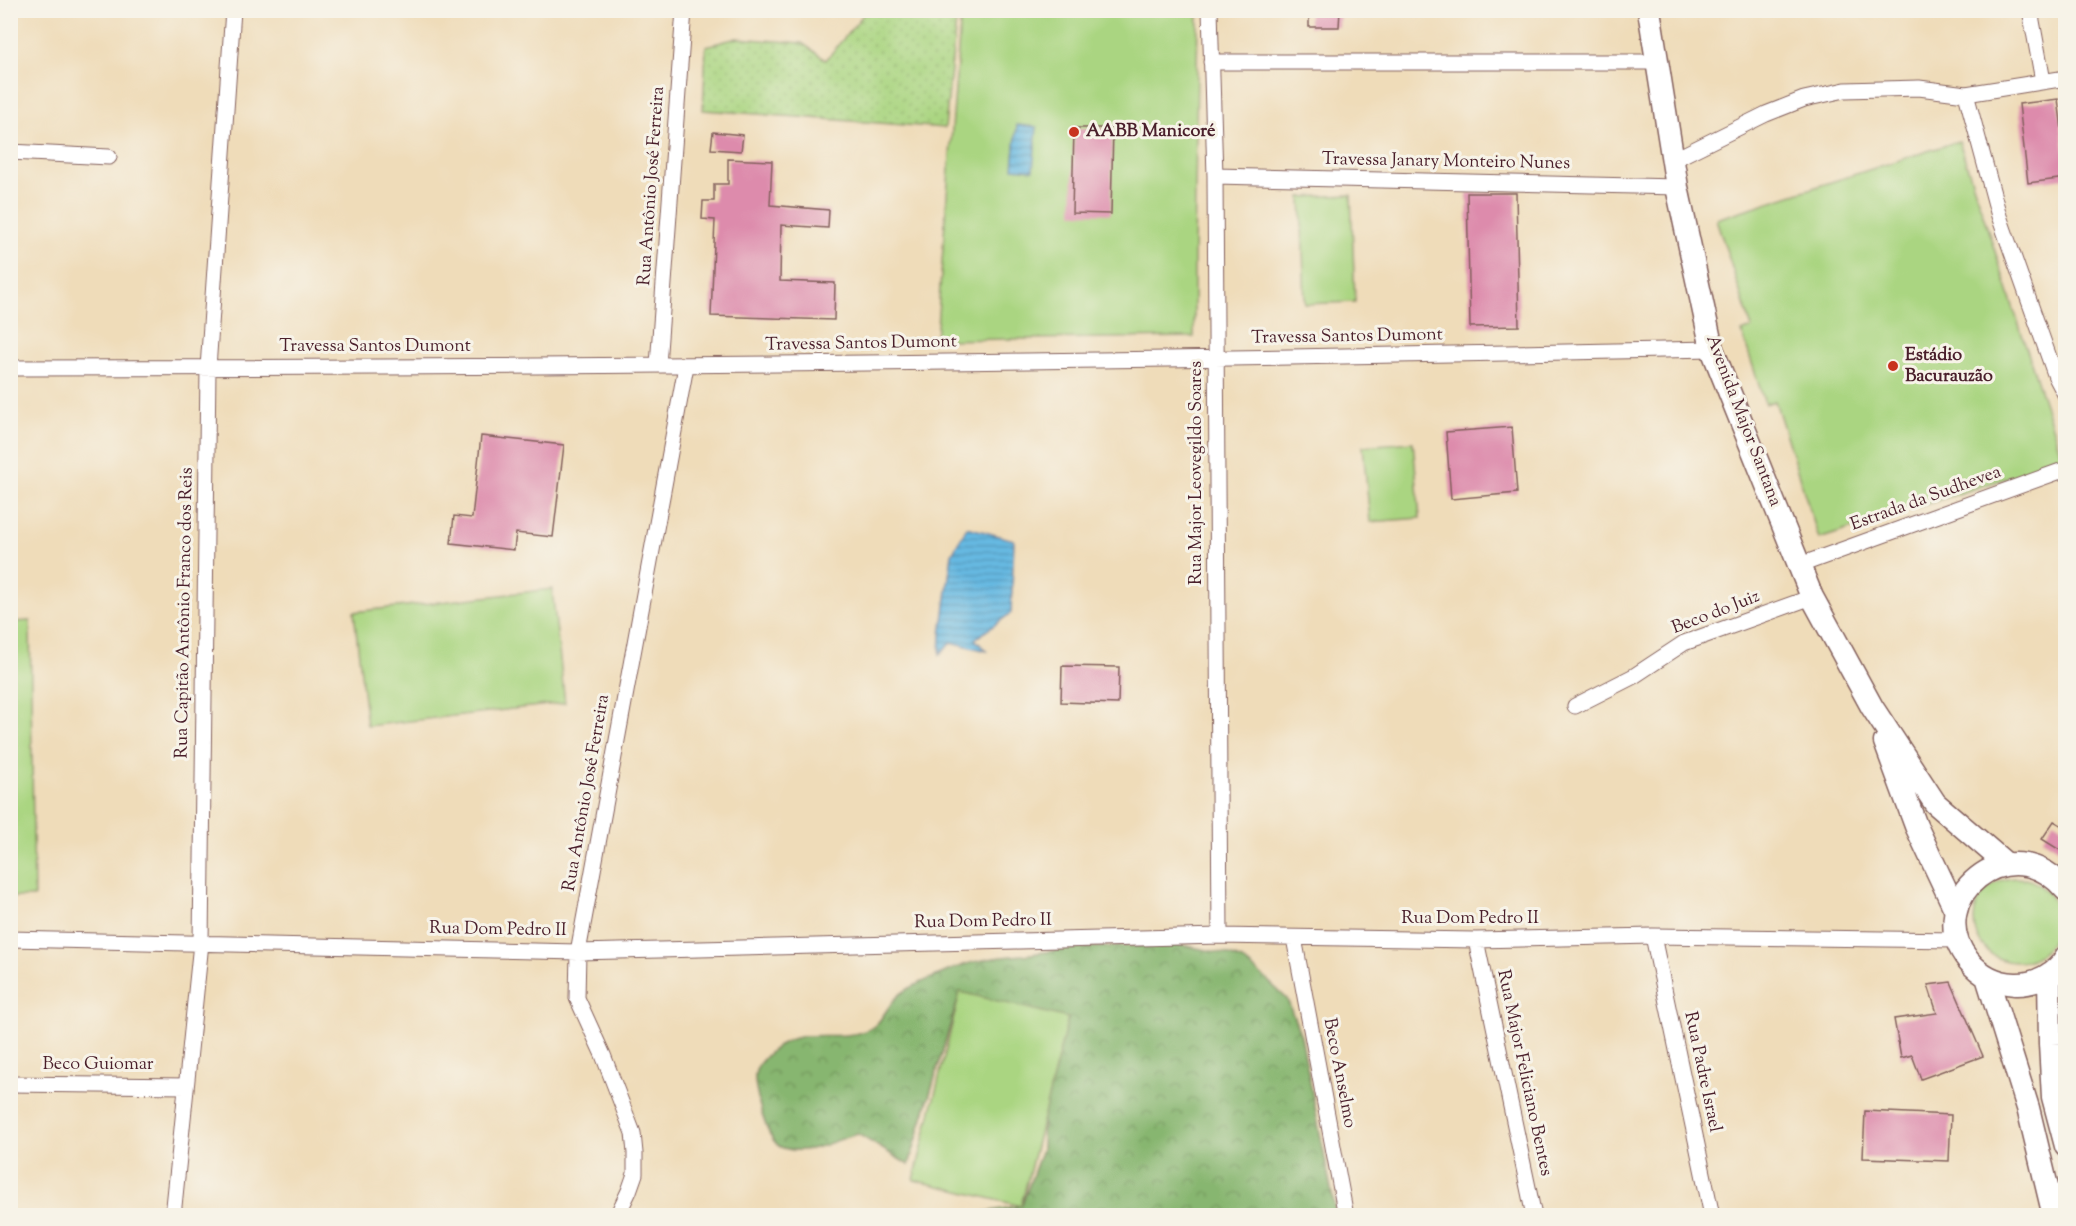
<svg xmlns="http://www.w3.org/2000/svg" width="2076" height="1226" font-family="'Sorts Mill Goudy',serif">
<defs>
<pattern id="grass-dots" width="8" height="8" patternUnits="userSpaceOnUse" patternTransform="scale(1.5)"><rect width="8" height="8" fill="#aad581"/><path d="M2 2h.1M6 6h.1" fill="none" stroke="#94b670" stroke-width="1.8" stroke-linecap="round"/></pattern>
<pattern id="forest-crowns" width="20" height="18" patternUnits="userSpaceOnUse" patternTransform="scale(1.5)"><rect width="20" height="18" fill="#87b66f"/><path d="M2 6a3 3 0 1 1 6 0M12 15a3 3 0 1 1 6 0" fill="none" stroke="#70935b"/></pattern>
<pattern id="water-rules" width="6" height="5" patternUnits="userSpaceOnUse" patternTransform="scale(1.5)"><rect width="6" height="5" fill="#66b9e2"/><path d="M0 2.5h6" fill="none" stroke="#5696b7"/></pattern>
</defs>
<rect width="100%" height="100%" fill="#f7f3e8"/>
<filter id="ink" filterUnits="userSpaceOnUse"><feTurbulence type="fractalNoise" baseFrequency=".0167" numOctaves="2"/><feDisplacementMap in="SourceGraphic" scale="12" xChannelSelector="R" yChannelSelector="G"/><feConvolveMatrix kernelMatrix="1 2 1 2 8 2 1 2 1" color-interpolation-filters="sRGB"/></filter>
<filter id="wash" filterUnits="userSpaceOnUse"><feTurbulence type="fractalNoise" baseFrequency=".008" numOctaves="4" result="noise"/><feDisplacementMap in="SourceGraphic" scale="24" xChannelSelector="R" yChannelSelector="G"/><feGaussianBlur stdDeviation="1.35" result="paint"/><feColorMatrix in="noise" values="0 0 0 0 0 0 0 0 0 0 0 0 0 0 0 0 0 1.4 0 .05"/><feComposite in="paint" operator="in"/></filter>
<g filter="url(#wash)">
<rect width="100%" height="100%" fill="#efdcb9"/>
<path fill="url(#grass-dots)" stroke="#7a7a56" stroke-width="1.5" d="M863,11H957L945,128L703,110L706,46L737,38L802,43L826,60L863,15Z"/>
<path fill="url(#forest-crowns)" stroke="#686a4d" stroke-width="1.5" d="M1182,945L1227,954L1242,960L1265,978L1287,999L1301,1036L1336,1215H970L1022,1205L1042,1149L1043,1105L960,992L909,1165L858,1134C832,1140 811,1156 783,1148C767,1144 754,1091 755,1075C756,1063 774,1047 785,1042C810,1029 839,1041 865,1031C882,1025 884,1010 896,998C909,985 931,979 948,971C971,960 998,957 1023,955C1042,953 1062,949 1082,948C1115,946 1148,946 1182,945Z"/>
<path fill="#aad581" stroke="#7a7a56" stroke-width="1.5" d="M961,11H1198L1194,254V337L936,340Z
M1959,141L2063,460L1819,539L1775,401L1765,404L1742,332L1752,328L1716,219Z
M1351,195L1355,302L1305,304L1301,197Z
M1413,442L1420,518L1370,522L1363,446Z
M552,589L565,703L367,726L354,612Z
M30,621L34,897H11V622Z
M1974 920a42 42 0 1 1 84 0a42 42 0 1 1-84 0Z
M960,992L1068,1018L1021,1206L914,1180Z"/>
<path fill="url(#water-rules)" stroke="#586c86" stroke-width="1.5" d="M1017,125L1037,127L1033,170L1013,168Z
M967,527L1014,540L1011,613L975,639L986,651L951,642L940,654L941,635L952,554Z"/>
<g id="blocks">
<path fill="#dd8bac" d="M1309,10H1340L1339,27H1309Z
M2058,99L2066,161V178L2028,183L2019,104Z
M1074,128H1113L1111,214L1072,213Z
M713,132L743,135L741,151L711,149Z
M728,159L772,161L770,205L829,210L828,228L781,225L780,281L835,283L834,320L711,316L715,220L702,219L703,201H714V184H728Z
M1467,193H1516L1519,326L1470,327Z
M1512,427L1517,493L1451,499L1446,432Z
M481,436L564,445L553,537L516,533L514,550L451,543L454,516L472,518Z
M1062,666L1119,667L1118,704L1061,702Z
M2054,821L2066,828V854L2042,839Z
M1951,982L1983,1056L1921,1079L1912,1055L1901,1058L1894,1019L1937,1013L1928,985Z
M1865,1111L1951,1115L1949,1161L1863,1158Z"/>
</g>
</g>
<g filter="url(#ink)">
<use href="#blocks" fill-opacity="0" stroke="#84615d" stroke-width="1.5"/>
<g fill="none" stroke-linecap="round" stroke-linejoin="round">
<defs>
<path id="street" d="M1210,10L1215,176L1220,936
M2030,10L2043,81
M1211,62H1657
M1966,94L1999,216L2056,377L2066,396
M10,152L109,157
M1673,160L1766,114L1804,99L1845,90L1919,88L1966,94L2066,78
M1215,176L1677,187
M658,365L684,10
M10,368C578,368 1145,361 1712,349
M1800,565L2066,469
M1575,706L1634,676L1684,643L1812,597
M1653,936L1712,1216
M1294,938L1346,1216
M10,939L578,952L1220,936L1476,940L1653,936L1957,940
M1476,940L1534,1216
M10,1084L186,1086
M173,1216L201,943L208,368L233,10
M617,1216L629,1191L635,1174V1153L633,1133L603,1055L577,998L578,952L686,366"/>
<path id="secondary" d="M1649,10L1677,187L1712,349L1812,597L1872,707L1935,803L2006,864
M1885,742L1916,826L1956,911
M2066,890C2010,823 1920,900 1968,960C1980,975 1996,983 2015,984C2034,985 2056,974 2066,957
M2049,974L2050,1044L2053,1097L2066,1146
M1987,977L2028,1108L2054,1216"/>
</defs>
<use href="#street" stroke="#84615d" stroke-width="17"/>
<use href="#secondary" stroke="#84615d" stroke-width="25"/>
<use href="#street" stroke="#fff" stroke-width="15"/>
<use href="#secondary" stroke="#fff" stroke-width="22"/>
</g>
</g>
<g fill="#c8321e" stroke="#f7f3e8" stroke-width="2">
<circle cx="1074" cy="132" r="6"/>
<circle cx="1893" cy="366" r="6"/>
</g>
<g text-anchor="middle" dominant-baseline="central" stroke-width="6" stroke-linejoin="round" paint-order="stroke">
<g font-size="18" font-weight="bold" fill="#4a1f2b" stroke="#f7f3e8" text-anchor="start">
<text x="1086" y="132">AABB Manicoré</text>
<text x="1905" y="356">Estádio<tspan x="1905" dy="21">Bacurauzão</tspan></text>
</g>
<g font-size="18" fill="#4a1f2b" stroke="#f7f3e8">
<text transform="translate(1446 162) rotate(1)">Travessa Janary Monteiro Nunes</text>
<text transform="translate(652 186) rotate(-86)">Rua Antônio José Ferreira</text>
<text transform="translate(1347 337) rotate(-1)">Travessa Santos Dumont</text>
<text transform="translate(861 344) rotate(-1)">Travessa Santos Dumont</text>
<text x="375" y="347">Travessa Santos Dumont</text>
<text transform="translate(1743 421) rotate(69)">Avenida Major Santana</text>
<text transform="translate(1197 473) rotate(-90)">Rua Major Leovegildo Soares</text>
<text transform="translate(1926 499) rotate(-20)">Estrada da Sudhevea</text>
<text transform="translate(185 613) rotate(-89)">Rua Capitão Antônio Franco dos Reis</text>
<text transform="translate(1716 613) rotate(-21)">Beco do Juiz</text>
<text transform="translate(587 793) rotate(-80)">Rua Antônio José Ferreira</text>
<text x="1470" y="919">Rua Dom Pedro II</text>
<text transform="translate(983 922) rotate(-1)">Rua Dom Pedro II</text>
<text transform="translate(498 930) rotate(1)">Rua Dom Pedro II</text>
<text x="98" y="1065">Beco Guiomar</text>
<text transform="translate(1702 1072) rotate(78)">Rua Padre Israel</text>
<text transform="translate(1339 1073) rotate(79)">Beco Anselmo</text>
<text transform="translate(1524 1073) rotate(78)">Rua Major Feliciano Bentes</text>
</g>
</g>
<rect width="2076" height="1226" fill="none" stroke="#f7f3e8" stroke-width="36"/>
</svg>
